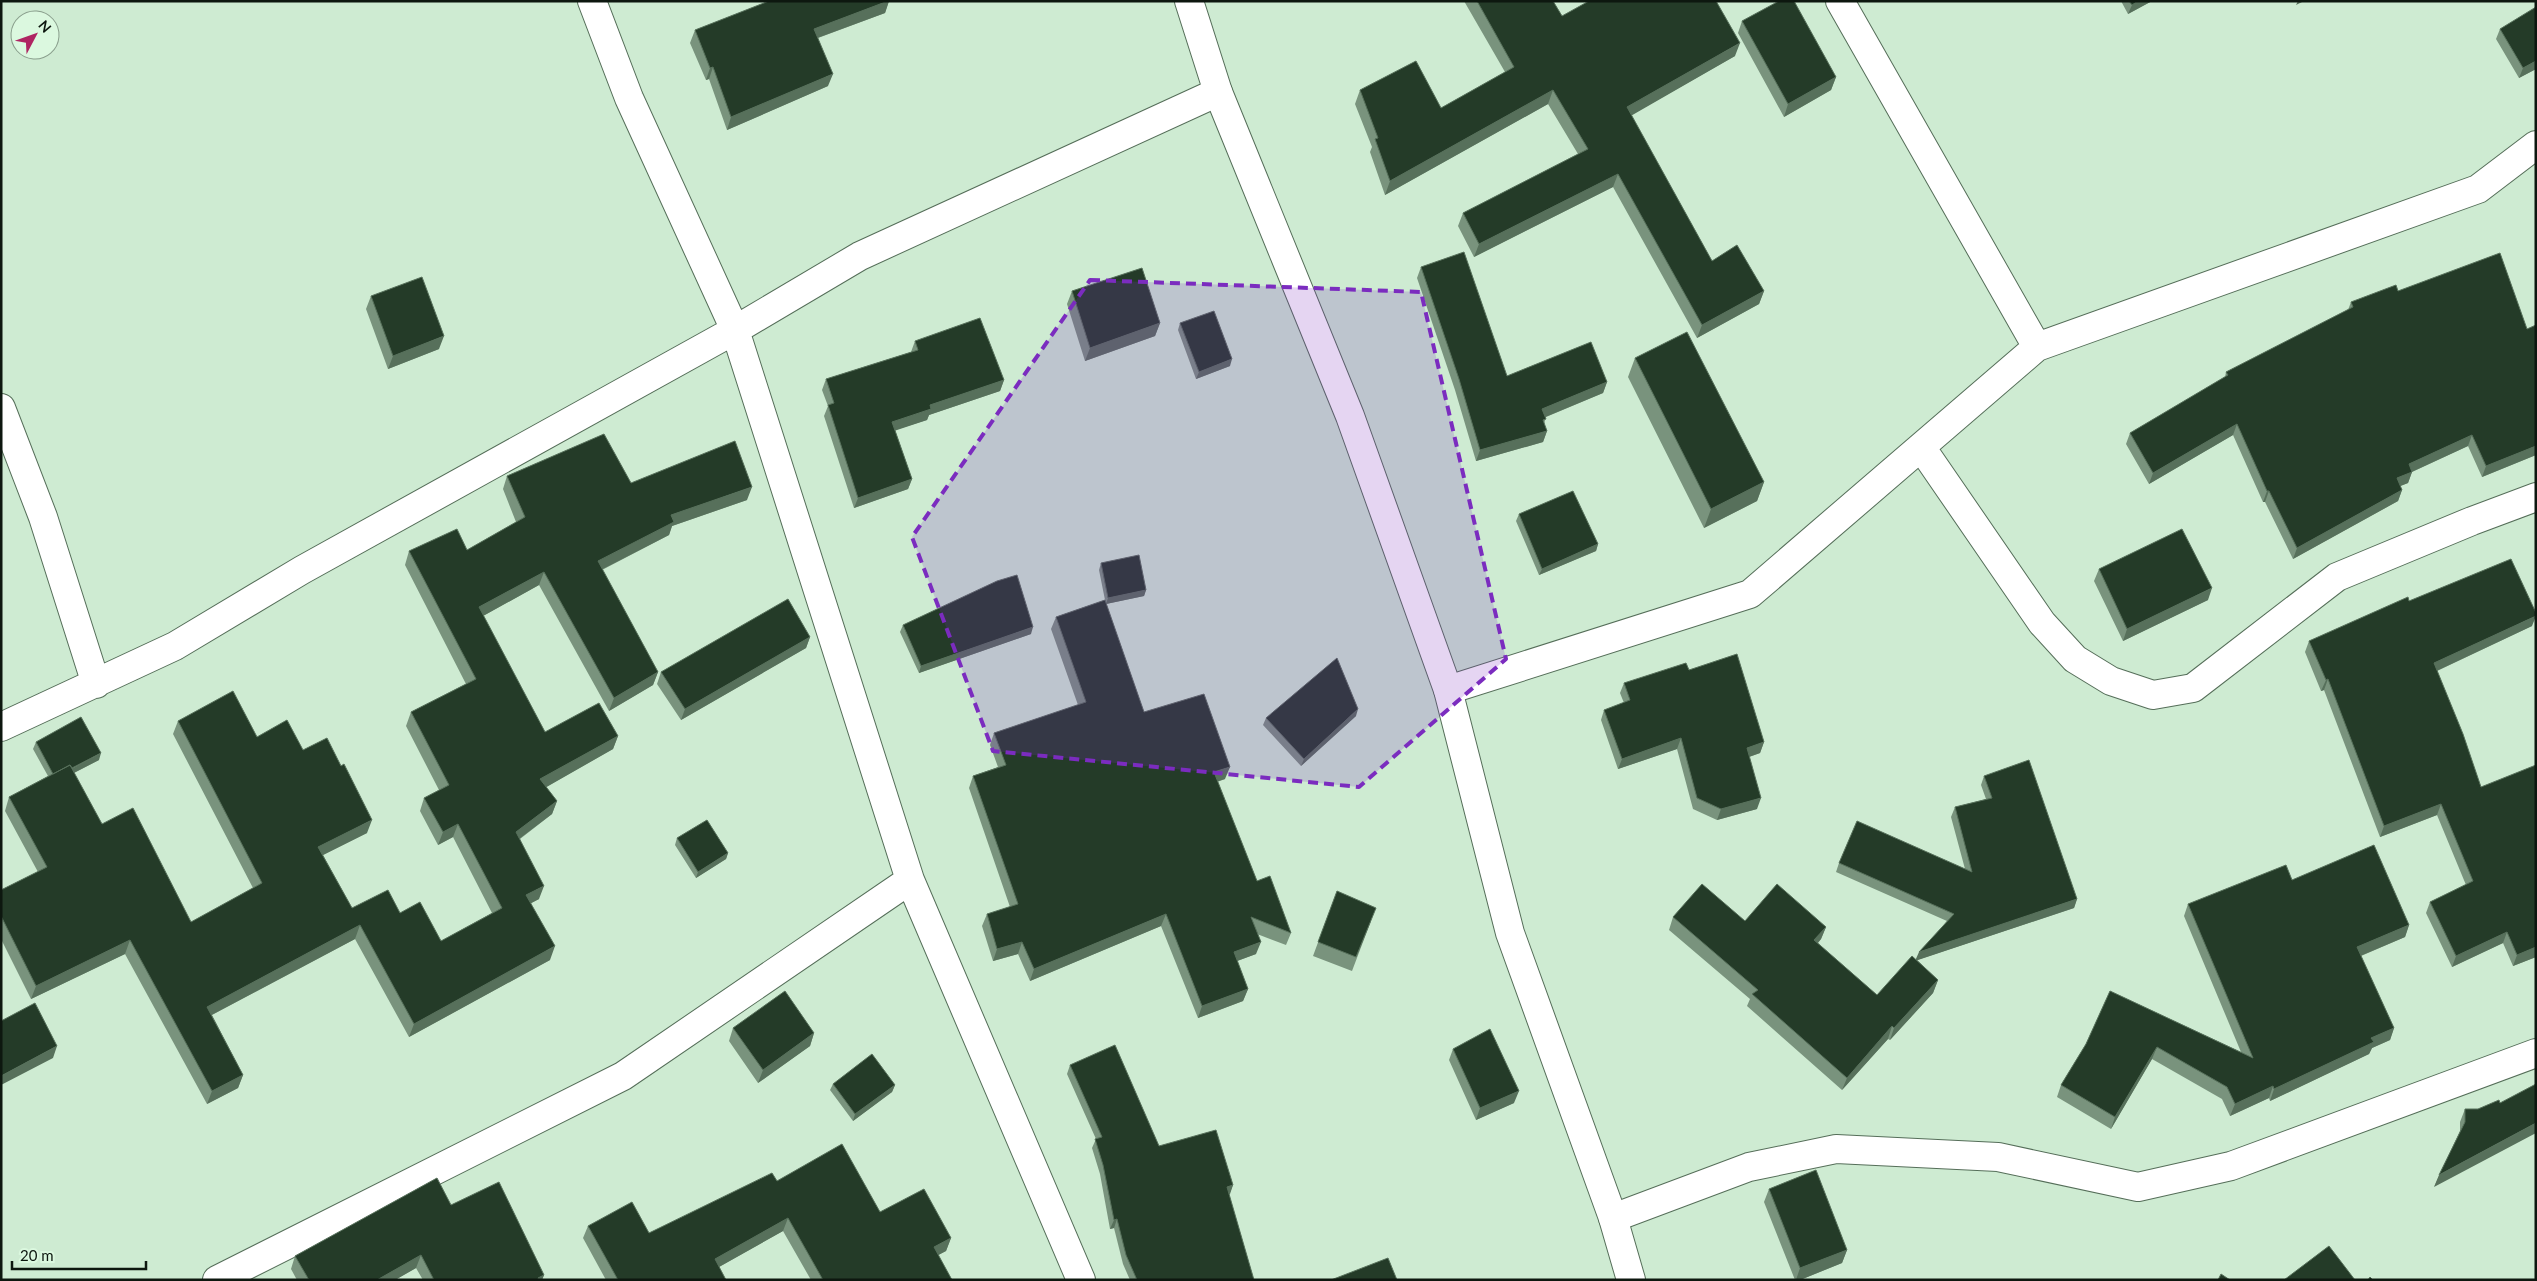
<svg xmlns="http://www.w3.org/2000/svg" width="2537" height="1281" font-family="Lato,sans-serif">
<rect width="100%" height="100%" fill="#ceebd2"/>
<g fill="none" stroke-linecap="round" stroke-linejoin="round">
<defs>
<path id="street" d="M592,1L629,98L735,330L910,880L1081,1280
M1840,1L2037,347
M1,408L43,517L96,684
M1921,447L2042,623L2075,659L2111,681L2153,695L2193,688L2337,577L2472,521L2536,497
M1448,690L1750,594L2037,347L2478,189L2536,145
M1,727L175,646L302,570L735,330L860,256L1218,92L1189,1
M1613,1218L1749,1167L1836,1149L1998,1157L2138,1187L2231,1166L2536,1053
M217,1280L623,1076L910,880"/>
<path id="secondary" d="M1218,92L1350,416L1448,690L1510,933L1613,1218L1631,1280"/>
</defs>
<use href="#street" stroke="#556e59" stroke-width="30"/>
<use href="#secondary" stroke="#556e59" stroke-width="30"/>
<use href="#street" stroke="#fff" stroke-width="28"/>
<use href="#secondary" stroke="#fff" stroke-width="28"/>
</g>
<path fill="#79937d" d="M769,1H889L885,13L818,38L828,86L727,130L709,79L706,80L690,43L695,30Z
M1464,1H1553L1562,16L1735,56L1631,115L1712,261L1764,291L1759,304L1697,338L1613,187L1474,257L1458,226L1463,213L1578,154L1548,104L1385,195L1370,152L1372,147L1355,104L1360,90L1441,108L1505,72Z
M2121,1H2152L2128,14Z
M1742,21L1836,77L1831,90L1784,117L1738,33Z
M2500,29L2536,69L2519,78L2496,39Z
M1421,267L1507,376L1607,382L1603,393L1546,417L1544,424L1547,431L1543,442L1476,461L1455,390L1417,278Z
M1072,291L1160,323L1155,336L1085,361L1067,304Z
M2398,291L2536,455L2482,477L2468,446L2412,472L2408,483L2400,486L2402,490L2398,501L2293,559L2265,502H2263L2233,435L2149,484L2126,444L2130,433L2225,377L2226,372L2348,310L2351,302Z
M371,296L439,349L388,369L366,309Z
M1180,323L1230,366L1196,379L1178,330Z
M915,341L1004,380L1000,391L929,415L927,420L895,430L912,479L908,489L854,508L824,416L828,406L822,390L826,379L911,352Z
M1635,358L1764,482L1757,501L1704,528L1628,377Z
M507,476L631,483L747,500L672,526L669,535L602,570L658,672L653,685L609,711L539,585L483,616L545,732L618,736L613,749L546,787L557,801L552,814L520,839L539,899L531,903L550,960L409,1037L355,939L212,1015L243,1075L238,1088L207,1104L125,954L31,999L1,939V890L38,872L5,811L9,797L48,776L33,749L36,742L99,760L74,773L102,824L191,922L253,888L173,734L178,721L257,737L303,750L367,833L323,855L352,908L400,913L441,941L492,913L453,837L438,845L420,811L424,798L439,790L406,726L411,712L466,684L405,565L409,551L467,550L516,522L503,489Z
M1519,514L1598,544L1596,551L1539,575L1516,521Z
M1101,563L1146,590L1144,596L1106,604L1144,712L1225,779L1217,782L1257,881L1291,933L1286,945L1257,934L1256,954L1237,961L1248,989L1243,1001L1198,1018L1161,926L1030,981L1018,954L993,961L982,926L987,914L1010,907L969,788L973,776L998,767L990,745L994,733L1078,705L1051,629L1056,617L1105,600L1099,570Z
M2099,569L2208,600L2123,641L2094,581Z
M2409,601L2532,626L2437,671L2536,957L2513,966L2503,943L2452,967L2426,913L2430,902L2466,885L2437,815L2380,837L2324,690L2321,691L2305,652L2309,641Z
M903,625L1031,634L919,673L900,632Z
M810,637L806,648L681,720L657,684L661,672Z
M1689,670L1764,742L1760,753L1749,757L1757,809L1717,820L1693,809L1677,749L1618,769L1601,720L1604,710L1624,703L1620,693L1624,683Z
M1356,716L1301,766L1263,725L1266,718Z
M1984,776L2077,899L2074,908L1917,960L1938,980L1933,993L1890,1040L1888,1039L1842,1090L1747,1006L1750,999L1669,930L1673,917L1745,921L1826,927L1821,939L1818,943L1877,995L1916,960L1947,921L1836,872L1839,863L1965,869L1951,817L1955,807L1986,799L1981,785Z
M677,838L728,853L726,859L696,878L675,845Z
M2292,880L2409,925L2405,937L2361,956L2394,1028L2390,1040L2372,1048L2369,1054L2270,1101L2269,1098L2230,1116L2222,1099L2152,1059L2111,1129L2057,1097L2061,1085L2086,1044L2110,991L2241,1052L2184,916L2188,904Z
M1337,891L1371,921L1352,971L1313,956Z
M733,1028L814,1033L810,1046L758,1083L729,1041Z
M1453,1049L1514,1103L1476,1120L1449,1060Z
M1070,1065L1159,1146L1233,1185L1229,1195L1254,1280H1130L1123,1264L1114,1228L1110,1229L1100,1174L1092,1148L1096,1139L1067,1074Z
M833,1084L895,1085L892,1092L853,1121L830,1090Z
M2465,1109H2478L2434,1187L2460,1131V1122Z
M777,1181L880,1212L951,1238L946,1251L938,1255L952,1280H811L783,1231L719,1267L726,1280H606L583,1238L588,1226L649,1233Z
M1769,1189L1847,1250L1842,1263L1800,1280H1795L1764,1202Z
M451,1205L544,1275L542,1280H423L416,1268L395,1280H297L291,1269L295,1256Z"/>
<path fill="#57705b" d="M888,1H889L885,13L809,41L814,29Z
M2138,1H2152L2128,14L2132,5Z
M2298,1H2304L2296,5Z
M1740,43L1735,56L1622,121L1627,107Z
M2536,61V69L2519,78L2523,68Z
M713,67L709,79L706,80L710,68Z
M833,74L828,86L727,130L731,117Z
M1836,77L1831,90L1784,117L1788,104Z
M1553,90L1548,104L1385,195L1390,181Z
M1618,174L1613,187L1474,257L1479,244Z
M1764,291L1759,304L1697,338L1702,325Z
M1160,323L1155,336L1085,361L1090,348Z
M444,336L439,349L388,369L393,356Z
M1232,359L1230,366L1196,379L1199,372Z
M1004,380L1000,391L929,415L927,420L888,433L892,422L930,405Z
M1607,382L1603,393L1538,420L1542,409Z
M2237,424L2233,435L2149,484L2153,473Z
M1547,431L1543,442L1476,461L1480,450Z
M2472,435L2468,446L2405,475L2409,464Z
M2536,446V455L2482,477L2486,466Z
M2412,472L2408,483L2393,489L2397,478Z
M912,479L908,489L854,508L858,498Z
M1764,482L1757,501L1704,528L1711,509Z
M752,487L747,500L672,526L669,535L593,574L598,561L671,515Z
M2402,490L2398,501L2293,559L2297,548Z
M2267,491H2269L2265,502H2263Z
M1598,544L1596,551L1539,575L1542,569Z
M544,572L539,585L474,621L479,607Z
M2212,588L2208,600L2123,641L2127,629Z
M1146,590L1144,596L1106,604L1108,598Z
M2536,616L2532,626L2430,674L2434,663Z
M1033,627L1031,634L919,673L921,666Z
M810,637L806,648L681,720L685,709Z
M658,672L653,685L609,711L614,698Z
M2328,679L2324,690L2321,691L2326,680Z
M1358,709L1356,716L1301,766L1304,759Z
M618,736L613,749L536,793L540,779Z
M1681,738L1677,749L1618,769L1622,759Z
M1764,742L1760,753L1743,759L1747,748Z
M101,753L99,760L52,784L55,778Z
M1230,767L1225,779L1209,784L1214,772Z
M1761,798L1757,809L1717,820L1721,809Z
M557,801L552,814L511,845L516,832Z
M2441,804L2437,815L2380,837L2384,826Z
M372,820L367,833L313,860L318,847Z
M458,824L453,837L438,845L443,832Z
M728,853L726,859L696,878L698,872Z
M544,886L539,899L522,908L526,895Z
M2077,899L2074,908L1915,961L1919,952Z
M1166,914L1161,926L1030,981L1034,969Z
M360,925L355,939L202,1020L207,1007Z
M2409,925L2405,937L2353,959L2357,947Z
M1826,927L1821,939L1809,953L1814,940Z
M2507,932L2503,943L2452,967L2456,956Z
M130,940L125,954L31,999L36,986Z
M1022,942L1018,954L993,961L997,949Z
M1261,942L1256,954L1229,964L1234,952Z
M555,946L550,960L409,1037L414,1024Z
M2536,947V957L2513,966L2517,955Z
M1938,980L1933,993L1890,1040L1894,1028Z
M1248,989L1243,1001L1198,1018L1202,1006Z
M1892,1026L1888,1039L1842,1090L1847,1078Z
M2394,1028L2390,1040L2372,1048L2369,1054L2270,1101L2274,1089L2371,1038Z
M814,1033L810,1046L758,1083L763,1070Z
M57,1046L53,1058L1,1085V1076Z
M2157,1047L2152,1059L2111,1129L2115,1117Z
M243,1075L238,1088L207,1104L212,1091Z
M895,1085L892,1092L853,1121L855,1114Z
M2273,1086L2269,1098L2230,1116L2235,1104Z
M1519,1091L1514,1103L1476,1120L1480,1108Z
M2536,1123V1133L2434,1187L2439,1175Z
M1233,1185L1230,1194L1224,1196L1227,1187Z
M788,1218L783,1231L710,1272L715,1259Z
M1117,1219L1114,1228L1110,1229L1114,1220Z
M951,1238L946,1251L929,1260L934,1247Z
M1847,1250L1842,1263L1800,1280H1796L1800,1268Z
M421,1255L416,1268L395,1280H377Z
M544,1275L542,1280H537L538,1278Z"/>
<path fill="#243b28" stroke="#57705b" d="M769,1H888L814,29L833,74L731,117L713,67L710,68L695,30Z
M1477,1H1553L1562,16L1589,1H1716L1740,43L1627,107L1712,261L1737,245L1764,291L1702,325L1618,174L1479,244L1463,213L1588,149L1553,90L1390,181L1375,139L1378,138L1360,90L1416,61L1441,108L1514,67Z
M1779,1H1794L1836,77L1788,104L1742,21Z
M2129,1H2138L2132,5Z
M2536,7V61L2523,68L2500,29Z
M1464,252L1507,376L1591,342L1607,382L1542,409L1546,419L1543,420L1547,431L1480,450L1459,379L1421,267Z
M2500,253L2527,329L2536,325V446L2486,466L2472,435L2409,464L2412,472L2397,478L2402,490L2297,548L2269,491H2267L2237,424L2153,473L2130,433L2228,375L2226,372L2353,307L2351,302L2396,285L2398,291Z
M1142,268L1160,323L1090,348L1072,291Z
M422,277L444,336L393,356L371,296Z
M1214,311L1232,359L1199,372L1180,323Z
M980,318L1004,380L930,405L931,409L892,422L912,479L858,498L828,405L834,403L826,379L918,350L915,341Z
M1687,332L1764,482L1711,509L1635,358Z
M604,434L631,483L735,441L752,487L671,515L674,522L598,561L658,672L614,698L544,572L479,607L545,732L599,703L618,736L540,779L557,801L516,832L544,886L526,895L555,946L414,1024L360,925L207,1007L243,1075L212,1091L130,940L36,986L1,916V890L47,867L9,797L70,765L102,824L133,808L191,922L262,883L178,721L233,691L257,737L287,720L303,750L327,738L341,766L344,764L372,820L318,847L352,908L388,890L400,913L420,902L441,941L502,908L458,824L443,832L424,798L449,785L411,712L476,679L409,551L457,529L467,550L525,517L507,476Z
M1573,491L1598,544L1542,569L1519,514Z
M2182,529L2212,588L2127,629L2099,569Z
M1139,555L1146,590L1108,598L1101,563Z
M2511,559L2536,613V616L2434,663L2463,734L2481,787L2536,765V947L2517,955L2507,932L2456,956L2430,902L2473,881L2441,804L2384,826L2328,679L2326,680L2309,641L2408,597L2409,601Z
M1017,575L1033,627L921,666L903,625L997,581Z
M788,599L810,637L685,709L661,672Z
M1105,600L1144,712L1204,694L1230,767L1214,772L1257,881L1270,876L1291,933L1251,917L1261,942L1234,952L1248,989L1202,1006L1166,914L1034,969L1022,942L997,949L987,914L1018,904L973,776L1006,765L994,733L1086,702L1056,617Z
M1737,654L1764,742L1747,748L1761,798L1721,809L1697,798L1681,738L1622,759L1604,710L1630,700L1624,683L1686,663L1689,670Z
M1337,658L1358,709L1304,759L1266,718Z
M81,717L101,753L72,768L70,765L53,774L36,742Z
M2029,760L2077,899L1919,952L1954,914L1839,863L1857,821L1972,872L1955,807L1992,798L1984,776Z
M707,820L728,853L698,872L677,838Z
M2374,845L2409,925L2357,947L2394,1028L2371,1038L2374,1042L2274,1089L2273,1086L2235,1104L2227,1087L2157,1047L2115,1117L2061,1085L2086,1044L2110,991L2253,1058L2188,904L2286,865L2292,880Z
M1702,884L1745,921L1777,884L1826,927L1814,940L1877,995L1912,956L1938,980L1894,1028L1892,1026L1847,1078L1752,994L1758,990L1673,917Z
M1337,891L1376,908L1356,957L1318,942Z
M785,991L814,1033L763,1070L733,1028Z
M35,1003L57,1046L1,1076V1021Z
M1490,1029L1519,1091L1480,1108L1453,1049Z
M1115,1045L1159,1146L1216,1130L1233,1185L1227,1187L1254,1280H1137L1126,1255L1117,1219L1114,1220L1103,1165L1095,1139L1102,1137L1070,1065Z
M872,1054L895,1085L855,1114L833,1084Z
M2536,1084V1123L2439,1175L2465,1122V1109H2478L2499,1100L2500,1103Z
M842,1144L880,1212L924,1189L951,1238L934,1247L952,1280H823L788,1218L715,1259L726,1280H618L588,1226L632,1202L649,1233L772,1173L777,1181Z
M1816,1170L1847,1250L1800,1268L1769,1189Z
M437,1178L451,1205L499,1182L544,1275L538,1278L539,1280H434L421,1255L377,1280H309L295,1256Z
M2329,1246L2355,1280H2284Z
M1388,1258L1397,1280H1331Z
M2221,1274L2230,1280H2218Z
M2370,1277L2373,1280H2368Z"/>
<path fill="#7b2cbf" fill-opacity="0.2" stroke="#7b2cbf" stroke-width="4" stroke-dasharray="10 6" stroke-linejoin="round" d="M1090,280L1421,292L1506,659L1359,787L993,751L912,537Z"/>
<rect width="2537" height="1281" fill="none" stroke="#0d170f" stroke-width="5"/>
<g transform="translate(35 35) rotate(49)"><circle r="24" fill="#dbf8df" stroke="#899e8c"/>
<path d="M0-4L9 19L0 12L-9 19Z" fill="#af2462"/>
<text y="-8" font-size="14" font-weight="bold" text-anchor="middle" fill="#0d170f">N</text>
</g>
<path d="M12 1261v8h134v-8" fill="none" stroke="#0d170f" stroke-width="2.5"/>
<text x="20" y="1261" font-size="15" fill="#0d170f" stroke="#dbf8df" stroke-width="4" paint-order="stroke">20 m</text>
</svg>
